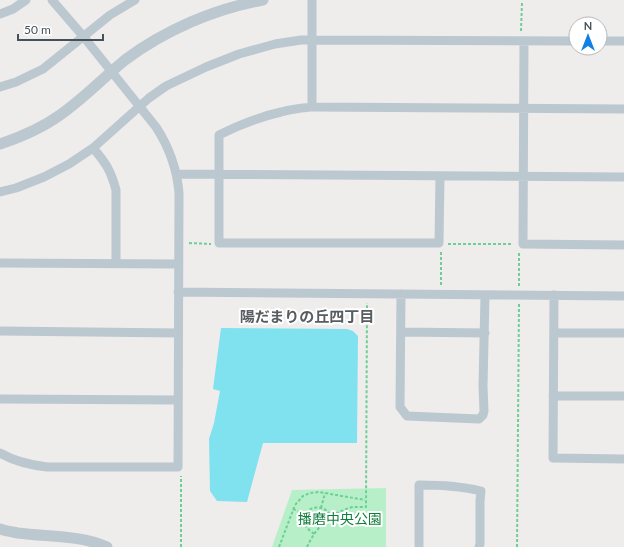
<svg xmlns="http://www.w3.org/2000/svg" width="624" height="547" font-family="Lato,'Noto Sans JP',sans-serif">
<rect width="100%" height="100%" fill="#efecec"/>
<path fill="#b7f0c8" d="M386,488V547H272L292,490Z"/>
<path fill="#81e2ef" d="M221,328L347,329L353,331L358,336L357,443H263L247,502L217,501L210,491L209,439L214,423L220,391L213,389Z"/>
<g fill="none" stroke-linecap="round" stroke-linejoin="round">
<path stroke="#6dcf96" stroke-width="2" stroke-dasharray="3 2" stroke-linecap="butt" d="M521,31L522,2
M189,243L211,244
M448,244H513
M441,285V252
M519,286V252
M321,508L325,493
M293,509L305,514
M314,534C311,531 307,529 305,525C301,514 311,505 321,508C326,509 328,512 331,516
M181,547V476
M279,547L295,505L303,496L310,493L319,492L365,500
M307,547C316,527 331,512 353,507C357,507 362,507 366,507L367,303
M517,547L519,304"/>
<path stroke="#bcc8cf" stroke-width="9" d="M0,14L13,9L26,0
M524,41L523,244L624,245
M600,41H624
M0,87L16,82L43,69L110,15L135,0
M312,107V0
M93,148C106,163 111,171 116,190V263
M176,174L624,177
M440,176L439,243H219V135C239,125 259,117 281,112C291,109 302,108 312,107L624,109
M0,192L16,188L44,177L69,164L93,148L149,98L166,86L206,67L239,54L275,44L301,40H312L576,41
M0,263L178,264
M178,292L624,296
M401,294L400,407L407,416L479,419L483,415L484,411L483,386L485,295
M554,295L553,458L624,459
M0,331L178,333
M401,332L485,333
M554,333H624
M553,396H624
M0,399L178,400
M0,453C14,461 30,465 47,467H178L179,193C177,169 169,147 156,127L83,36L52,0
M419,547V485C440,485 461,486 481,491L480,501V544L479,547"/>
<path stroke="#bcc8cf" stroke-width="11" d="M0,144C21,137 42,128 60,115C83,99 103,78 125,60C165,30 214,9 263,0
M0,529C6,531 12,532 18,533C48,537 80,535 107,547"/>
</g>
<g text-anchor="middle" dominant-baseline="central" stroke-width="4" stroke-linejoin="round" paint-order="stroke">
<g font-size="14" fill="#127e3e" stroke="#fff">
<text x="340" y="518">播磨中央公園</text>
</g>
<g font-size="15" font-weight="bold" fill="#585d61" stroke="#fff">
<text x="307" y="316">陽だまりの丘四丁目</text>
</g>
</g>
<g transform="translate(588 36)"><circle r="19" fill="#ffffff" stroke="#b4b9bd"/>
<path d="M0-3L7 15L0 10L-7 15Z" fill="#1080e4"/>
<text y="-6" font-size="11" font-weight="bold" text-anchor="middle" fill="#44515a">N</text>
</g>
<path d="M18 34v6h85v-6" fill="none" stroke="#44515a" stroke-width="2"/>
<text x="24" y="34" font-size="12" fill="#44515a" stroke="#ffffff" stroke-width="3" paint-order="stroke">50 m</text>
</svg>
